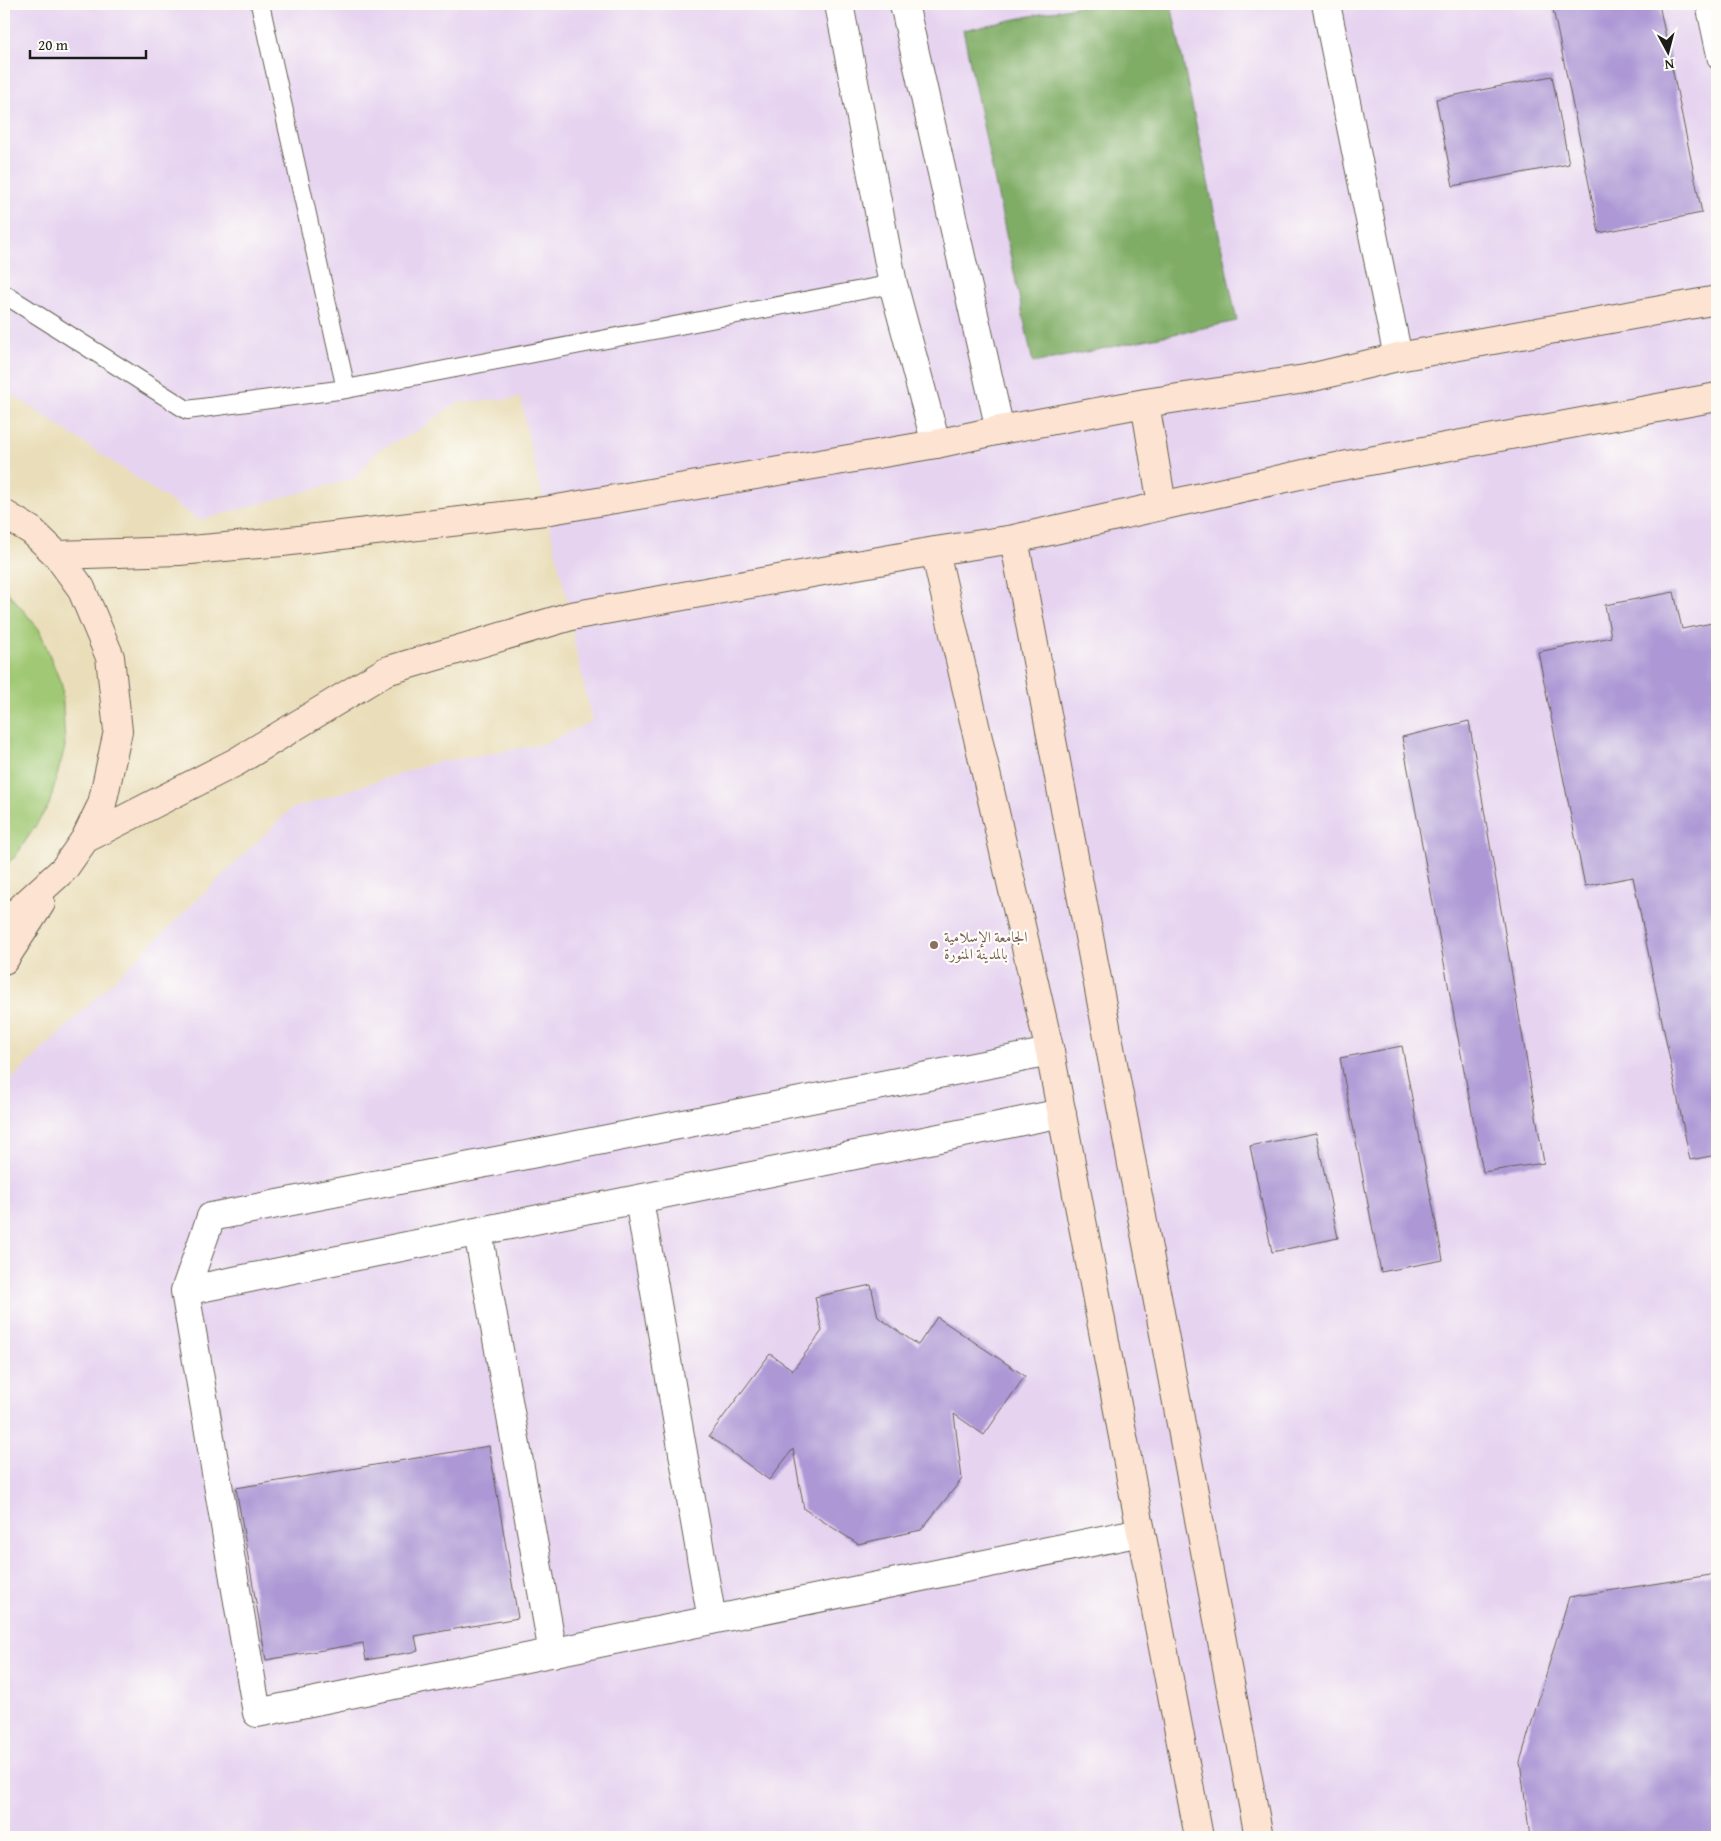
<svg xmlns="http://www.w3.org/2000/svg" width="1721" height="1841" font-family="'Gentium Book Plus',Amiri,serif">
<rect width="100%" height="100%" fill="#fdfcf7"/>
<filter id="ink" filterUnits="userSpaceOnUse"><feTurbulence type="fractalNoise" baseFrequency=".02" numOctaves="2"/><feDisplacementMap in="SourceGraphic" scale="10" xChannelSelector="R" yChannelSelector="G"/><feConvolveMatrix kernelMatrix="1 2 1 2 8 2 1 2 1" color-interpolation-filters="sRGB"/></filter>
<filter id="wash" filterUnits="userSpaceOnUse"><feTurbulence type="fractalNoise" baseFrequency=".0096" numOctaves="4" result="noise"/><feDisplacementMap in="SourceGraphic" scale="20" xChannelSelector="R" yChannelSelector="G"/><feGaussianBlur stdDeviation="1.12" result="paint"/><feColorMatrix in="noise" values="0 0 0 0 0 0 0 0 0 0 0 0 0 0 0 0 0 1.4 0 .05"/><feComposite in="paint" operator="in"/></filter>
<g filter="url(#wash)">
<rect width="100%" height="100%" fill="#eadeba"/>
<path fill="#e6d3f0" d="M4,4H1717V1837H4V1090L10,1081L291,809L433,763L544,744L592,721L574,642L571,616L528,437L521,398L456,403L416,432L378,450L356,478L199,520L4,389Z"/>
<path fill="#a1c975" stroke="#5e7248" d="M4,588L39,629L62,686L65,747L49,805L15,857L4,866Z"/>
<path fill="#80ad66" stroke="#4e6441" d="M1088,4H1171L1237,321L1033,363L963,30Z"/>
<g id="blocks">
<path fill="#ad98d5" d="M1552,4H1659L1702,213L1599,233Z
M1552,76L1569,164L1453,186L1436,99Z
M1674,592L1682,629L1717,622V1155L1690,1160L1633,877L1585,886L1538,652L1611,637L1605,605Z
M1469,721L1544,1163L1483,1172L1402,737Z
M1402,1046L1443,1260L1381,1272L1340,1058Z
M1316,1133L1338,1238L1272,1252L1250,1146Z
M871,1285L878,1317L918,1345L937,1317L1025,1376L984,1435L954,1414L962,1479L921,1530L858,1544L804,1509L793,1449L769,1480L709,1436L770,1354L793,1370L822,1331L815,1297Z
M489,1446L518,1618L415,1636L418,1651L366,1660L363,1643L266,1660L236,1488Z
M1717,1574V1837H1530L1520,1762L1569,1597Z"/>
</g>
</g>
<g filter="url(#ink)">
<use href="#blocks" fill-opacity="0" stroke="#646053" stroke-width="1"/>
<g fill="none" stroke-linecap="round" stroke-linejoin="round">
<defs>
<path id="service" d="M260,4L346,389
M1705,4L1717,60
M4,294L187,410L346,389L893,284"/>
<path id="minor" d="M839,4L893,284L936,444
M904,4L1000,430
M1326,4L1398,357
M1062,1113L185,1291L257,1713L1141,1532
M639,1200L712,1620
M478,1232L553,1653
M185,1291L211,1217L1050,1052"/>
<path id="secondary" d="M1145,403L1162,505
M4,514L32,531L57,555L81,588L110,657L118,731L102,804L85,839L64,869L9,919L4,922
M1014,539L1259,1837
M935,551L1050,1052L1199,1837
M57,555L179,551L282,542L545,511L936,444L1000,430L1145,403L1305,379L1398,357L1717,300
M85,839L236,762L386,671L571,616L935,551L1014,539L1326,469L1717,397
M4,960L41,903"/>
</defs>
<use href="#service" stroke="#646053" stroke-width="20"/>
<use href="#minor" stroke="#646053" stroke-width="30"/>
<use href="#secondary" stroke="#646053" stroke-width="30"/>
<use href="#service" stroke="#fff" stroke-width="18"/>
<use href="#minor" stroke="#fff" stroke-width="28"/>
<use href="#secondary" stroke="#fde3d1" stroke-width="28"/>
</g>
</g>
<circle fill="#8d6e63" stroke="#fdfcf7" stroke-width="2" cx="934" cy="945" r="5"/>
<g text-anchor="middle" dominant-baseline="central" stroke-width="4.5" stroke-linejoin="round" paint-order="stroke">
<g font-size="15" fill="#785e54" stroke="#fdfcf7" text-anchor="start">
<text x="944" y="936">الجامعة الإسلامية<tspan x="944" dy="17">بالمدينة المنورة</tspan></text>
</g>
</g>
<rect width="1721" height="1841" fill="none" stroke="#fdfcf7" stroke-width="20"/>
<g transform="translate(1668 52) rotate(173)" stroke="#fdfcf7" stroke-width="4" paint-order="stroke">
<path d="M0-4L9 19L0 12L-9 19Z" fill="#1c1c1c"/>
<text y="-8" font-size="14" font-weight="bold" text-anchor="middle" fill="#1c1c1c">N</text>
</g>
<path d="M30 50v8h116v-8" fill="none" stroke="#1c1c1c" stroke-width="2.5"/>
<text x="38" y="50" font-size="15" fill="#1c1c1c" stroke="#fdfcf7" stroke-width="4" paint-order="stroke">20 m</text>
</svg>
